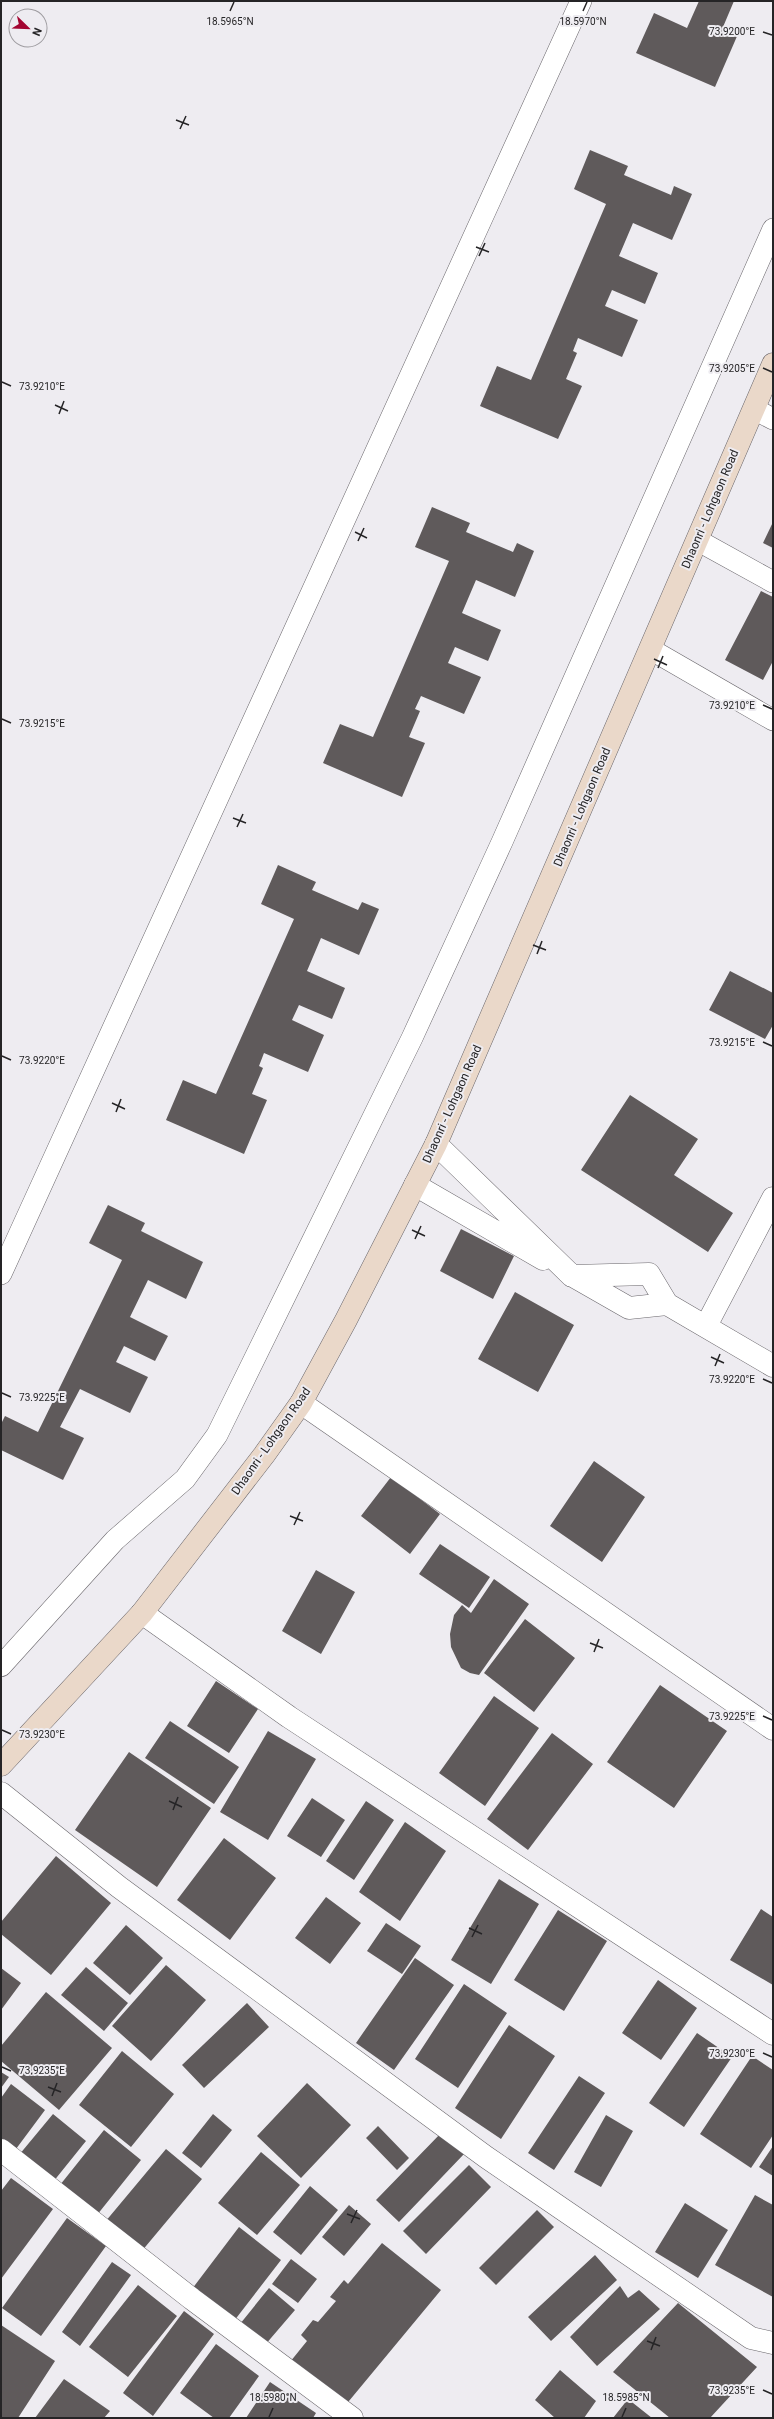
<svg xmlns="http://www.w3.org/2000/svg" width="774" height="2419" font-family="Roboto,sans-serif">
<rect width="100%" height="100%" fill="#eeecf1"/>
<path fill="#5f5a5b" d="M699,1H734L723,27L738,34L715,87L636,53L654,13L687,28Z
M590,150L628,166L624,175L671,195L674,186L692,194L672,240L633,223L619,256L658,273L645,304L612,290L605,306L638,320L622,357L578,338L573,351L577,353L566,379L582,386L558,439L480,406L497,366L531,380L606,204L574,189Z
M432,507L470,523L466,532L513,552L517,543L534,551L515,597L476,580L462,613L501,630L488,661L455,647L448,663L481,677L464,714L421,696L415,709L420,711L409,737L425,743L402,797L323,763L340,724L373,737L449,561L415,547Z
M773,522V548L763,543Z
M761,591L773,597V661L763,680L725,660Z
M278,865L316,882L312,890L358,910L362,902L379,909L359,955L321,938L307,971L345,988L332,1019L299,1005L292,1020L324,1035L308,1072L264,1053L259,1066L263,1068L252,1094L267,1100L244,1154L166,1120L183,1080L216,1094L294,919L261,904Z
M730,971L773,993V1025L765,1039L709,1010Z
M630,1095L698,1139L674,1175L733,1213L708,1252L581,1170Z
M108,1205L145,1223L141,1231L203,1262L186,1299L148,1280L130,1317L168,1336L155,1361L124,1346L116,1362L148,1377L130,1413L80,1389L60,1427L84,1438L63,1480L1,1450V1424L5,1416L38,1432L122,1260L89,1243Z
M461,1229L514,1256L493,1299L440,1271Z
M515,1292L574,1325L538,1392L478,1359Z
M594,1461L645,1497L602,1562L550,1526Z
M391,1477L440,1514L410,1554L361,1516Z
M440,1544L490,1577L469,1608L419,1574Z
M316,1570L355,1592L321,1654L282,1631Z
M494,1579L529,1604L479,1675L470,1673L461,1668L451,1647L450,1634L454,1615L462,1605L471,1613Z
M525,1619L575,1658L534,1712L484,1673Z
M216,1681L258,1709L229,1753L187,1726Z
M660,1685L727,1731L674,1808L607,1762Z
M494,1696L539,1728L485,1806L439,1773Z
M170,1721L239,1767L214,1804L145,1758Z
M268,1731L316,1759L268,1840L220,1812Z
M552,1733L593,1764L528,1850L487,1819Z
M129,1752L211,1808L157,1887L75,1830Z
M312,1798L345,1820L321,1857L287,1836Z
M366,1801L394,1820L354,1880L326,1861Z
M405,1822L446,1851L400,1921L359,1892Z
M224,1838L276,1878L230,1940L177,1900Z
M56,1856L111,1903L51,1975L1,1934V1922Z
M499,1879L539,1904L491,1984L451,1960Z
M326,1897L361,1923L330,1964L295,1938Z
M761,1909L773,1917V1985L730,1960Z
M558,1910L607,1941L564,2011L514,1980Z
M386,1923L421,1946L402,1974L367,1951Z
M126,1925L163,1958L130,1995L93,1963Z
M415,1958L454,1985L394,2070L356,2043Z
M166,1965L206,2000L151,2061L112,2026Z
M86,1967L128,2003L104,2031L61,1995Z
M1,1968L21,1983L1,2010Z
M658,1980L697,2008L661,2060L622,2033Z
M464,1984L507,2013L458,2088L415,2059Z
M46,1992L112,2048L59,2110L1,2061V2046Z
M247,2003L269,2027L204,2088L182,2065Z
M509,2025L555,2056L501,2139L455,2108Z
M697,2033L732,2057L684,2127L649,2103Z
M122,2051L174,2094L131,2147L79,2105Z
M752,2056L773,2070V2135L751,2168L700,2134Z
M1,2072L9,2077L1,2088Z
M579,2076L605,2093L554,2170L528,2153Z
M307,2083L351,2125L301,2178L257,2136Z
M11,2084L45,2110L13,2153L1,2144V2098Z
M53,2114L86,2141L53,2182L19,2155Z
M213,2114L232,2130L201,2168L182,2153Z
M606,2115L633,2131L601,2187L574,2172Z
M378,2126L409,2158L397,2170L366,2138Z
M104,2130L141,2160L97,2215L60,2185Z
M442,2132L464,2154L399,2222L376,2200Z
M773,2146V2176L759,2167Z
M166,2149L202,2179L141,2252L105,2222Z
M261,2152L300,2185L257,2235L218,2203Z
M469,2165L491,2187L426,2254L403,2231Z
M11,2178L53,2209L1,2279V2191Z
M310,2186L338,2210L301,2255L273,2232Z
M755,2195L773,2205V2297L715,2265Z
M685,2203L728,2230L698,2278L655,2252Z
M349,2205L371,2224L344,2256L322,2237Z
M537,2210L554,2227L496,2285L479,2268Z
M67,2218L106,2246L41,2336L2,2308Z
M239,2227L281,2260L234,2321L192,2289Z
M382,2243L441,2290L344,2407L290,2362L307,2341L301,2335L313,2320L318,2322L336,2301L330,2297L344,2280L348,2284Z
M595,2255L617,2280L551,2341L528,2317Z
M291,2259L317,2279L298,2303L272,2284Z
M112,2262L131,2275L80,2346L62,2332Z
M138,2285L177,2316L128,2377L89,2347Z
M620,2286L628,2298L639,2290L660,2309L597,2366L570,2337Z
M269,2288L295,2310L265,2345L240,2324Z
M678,2303L757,2367L710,2418H670L613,2372Z
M184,2311L214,2334L153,2416L123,2393Z
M1,2325L55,2361L18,2418L1,2417Z
M216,2344L259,2376L229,2418H214L180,2393Z
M560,2370L596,2401L584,2418H555L535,2400Z
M64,2379L110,2411L104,2418H35Z
M270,2382L316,2413L313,2418H246Z
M628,2399L652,2418H613Z"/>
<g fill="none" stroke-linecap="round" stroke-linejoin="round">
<defs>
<path id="lane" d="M754,409L773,419
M697,540L773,582
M650,649L773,720
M1,1274L581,1
M1,1666L115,1540L185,1479L217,1435L412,1038L502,842L773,229"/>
<path id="street" d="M436,1144L572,1276L649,1274L667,1304L773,1366
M415,1185L543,1259
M573,1276L629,1308L667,1304
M706,1326L773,1198
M301,1403L773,1729
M142,1613L289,1717L773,2034
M1,1793L119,1887L486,2157L751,2338L773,2343
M1,2150L192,2299L352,2418"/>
<path id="secondary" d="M1,1765L142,1613L264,1455L301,1403L346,1320L436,1144L773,364"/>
</defs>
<use href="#lane" stroke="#69666b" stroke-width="22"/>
<use href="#street" stroke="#69666b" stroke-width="23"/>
<use href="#secondary" stroke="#69666b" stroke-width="23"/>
<use href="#lane" stroke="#fff" stroke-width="21"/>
<use href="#street" stroke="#fff" stroke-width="22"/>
<use href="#secondary" stroke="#ead8c9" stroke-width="22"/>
</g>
<path fill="none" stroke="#252426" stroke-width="1.5" d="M230,11L234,2M583,11L587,2M763,32L772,35M176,120L189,125M180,129L186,116M476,247L489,252M479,256L485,243M763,368L772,372M2,382L11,386M55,405L68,411M59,414L64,401M355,532L367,538M358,541L364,528M654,659L667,665M658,668L663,656M763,705L772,709M2,719L11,723M233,818L246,823M237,827L243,814M533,945L546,950M537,954L542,941M763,1042L772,1046M2,1056L11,1060M112,1103L125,1109M116,1112L121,1099M412,1230L425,1236M415,1239L421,1226M711,1357L724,1363M715,1366L720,1354M763,1379L772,1383M2,1393L11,1397M290,1516L303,1521M294,1525L300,1512M590,1643L603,1648M594,1652L599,1639M763,1716L772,1720M2,1730L11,1734M169,1801L182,1807M173,1810L178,1797M469,1928L482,1934M472,1937L478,1925M763,2053L772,2057M2,2067L11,2071M48,2087L61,2092M52,2096L57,2083M347,2214L360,2219M351,2223L357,2210M647,2341L660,2346M651,2350L656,2337M763,2390L772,2394M269,2417L273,2408M622,2417L626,2408"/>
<g text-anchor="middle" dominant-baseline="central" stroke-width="4" stroke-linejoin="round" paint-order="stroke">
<g font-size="12" fill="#252426" stroke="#eeecf1">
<text transform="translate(710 509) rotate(-67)">Dhaonri - Lohgaon Road</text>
<text transform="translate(582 807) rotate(-67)">Dhaonri - Lohgaon Road</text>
<text transform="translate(452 1104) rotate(-66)">Dhaonri - Lohgaon Road</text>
<text transform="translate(271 1441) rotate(-55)">Dhaonri - Lohgaon Road</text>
</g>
</g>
<g font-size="10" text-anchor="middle" fill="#252426" stroke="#eeecf1" stroke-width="4" stroke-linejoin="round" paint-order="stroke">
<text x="230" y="25">18.5965°N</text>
<text x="583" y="25">18.5970°N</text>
<text x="732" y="35">73.9200°E</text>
<text x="732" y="372">73.9205°E</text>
<text x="42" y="390">73.9210°E</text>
<text x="732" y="709">73.9210°E</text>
<text x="42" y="727">73.9215°E</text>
<text x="732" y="1046">73.9215°E</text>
<text x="42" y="1064">73.9220°E</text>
<text x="732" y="1383">73.9220°E</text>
<text x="42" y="1401">73.9225°E</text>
<text x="732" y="1720">73.9225°E</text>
<text x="42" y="1738">73.9230°E</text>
<text x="732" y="2057">73.9230°E</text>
<text x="42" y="2074">73.9235°E</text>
<text x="732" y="2394">73.9235°E</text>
<text x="273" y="2401">18.5980°N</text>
<text x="626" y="2401">18.5985°N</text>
</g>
<rect width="774" height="2419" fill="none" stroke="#252426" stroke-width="4"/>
<g transform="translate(28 28) rotate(113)"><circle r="19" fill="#eeecf1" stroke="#9e9ca0"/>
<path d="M0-3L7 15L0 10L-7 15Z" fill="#a30531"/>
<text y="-6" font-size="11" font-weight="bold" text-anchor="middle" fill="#252426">N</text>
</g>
</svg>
